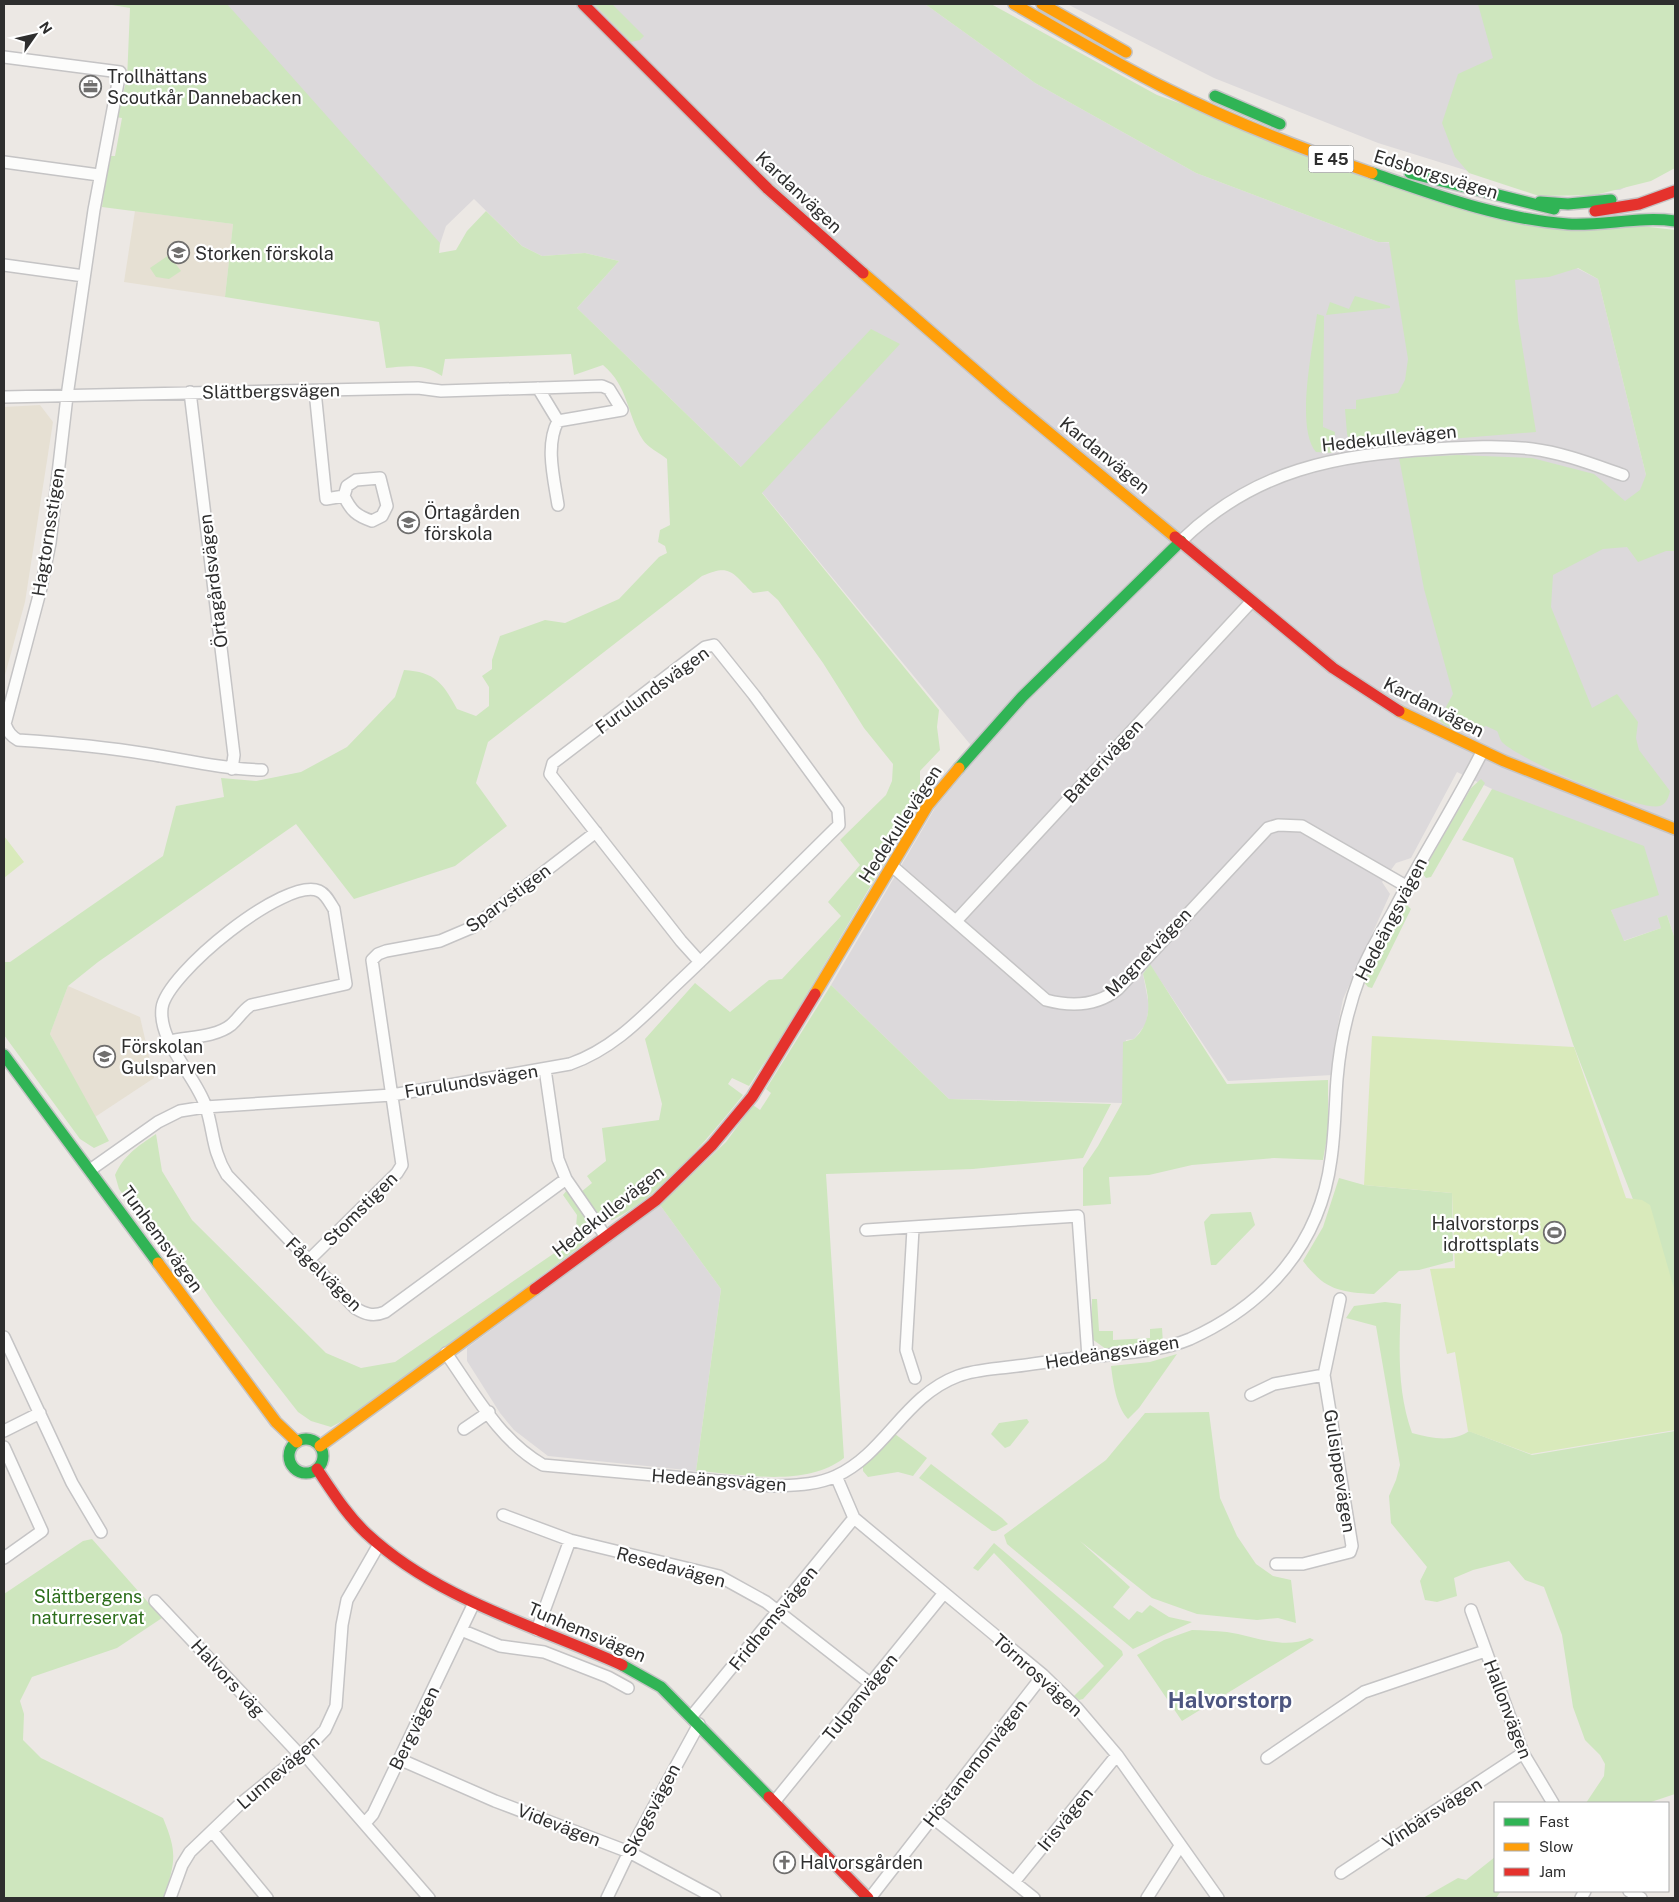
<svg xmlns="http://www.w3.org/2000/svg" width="1679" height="1902" font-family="'Public Sans',sans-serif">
<rect width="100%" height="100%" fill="#ece8e4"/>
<path fill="#dcd9db" d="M226,4H925L1035,83L1196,173L1378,242L1502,247L1561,260L1598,279L1646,475L1675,518V939L1667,915L1661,928L1623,941L1611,910L1492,789L1457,772L1411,858L1396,863L1382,882L1390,894L1343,999L1335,1040L1332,1075L1228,1081L1150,965L1143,974L1149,1006L1146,1024L1134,1039L1126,1040L1122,1103L949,1099L831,985L935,808L979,755L741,467L577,308L619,261L585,253L542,256L522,246L474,199L446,226L440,244Z
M1067,4H1675V162L1620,190H1529L1378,143L1214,78Z
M660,1205L721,1289L696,1471L548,1456L514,1430L500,1413L467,1361V1348Z"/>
<path fill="#e6e0d3" d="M135,211L233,224L225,297L124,282Z
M40,405L53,422L25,602L5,675L4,701V407Z
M68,986L140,1017L154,1078L95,1117L50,1034Z"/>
<path fill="#cee6be" d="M106,4H227L440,243L439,253L456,250L467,231L486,211L522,246L542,256L585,253L619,261L577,308L741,467L871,329L900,344L762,493L939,710L937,727L940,750L920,771V788L909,821L785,1031L749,1086L732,1078L728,1084L743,1095C713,1133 657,1200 612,1220L601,1218L581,1192L592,1183L587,1176L606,1161L602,1128L659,1120L662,1104L645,1039L695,983L730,1012L769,980L782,979L841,916L828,902L860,865L840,840L886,795L892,781L893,764L864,728L823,663L778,600L768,591L753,593C732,573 731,563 702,576L488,742L476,783L507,826L455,866L354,899L296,824L98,962L68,986L50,1034L109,1141L94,1148L80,1139L4,1035V962H10L163,856L176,806L224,797L221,778L256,781L301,772L347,747L395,697L404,670C435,672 443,683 457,709L476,716L489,706V687L482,676L492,669V660L500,636L545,620L565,623L619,599L659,557L667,553L665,546L658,542L660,530L670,525L667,459C660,453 647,447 643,440C626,413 629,387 603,365L574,375L571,354L445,359L442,376C423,363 407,366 386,368L379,322L225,297L233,224L102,207L108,156H115L122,118L115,117L127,80L130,8Z
M594,4H612L644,36L640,40L631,42Z
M925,4H991L1157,95L1460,205L1675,230V551H1666L1638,562L1627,547L1603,549L1553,575L1551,607L1592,708L1617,694L1638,722L1636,738L1639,750L1670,791C1669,797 1666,804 1660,806C1639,812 1518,759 1502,742C1500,740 1499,734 1497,731L1486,726C1471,732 1450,732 1439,720L1453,694L1424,589L1399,458L1458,455L1532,458L1594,474L1625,501L1640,490L1646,475L1598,279L1578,268L1549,277L1515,280L1518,320L1536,432L1352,447L1347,434L1345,409H1356V400L1398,393L1405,380L1408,359L1389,242H1378L1196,173L1035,83Z
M1478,4H1675V168L1651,181L1595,195L1539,196L1469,173L1455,157L1442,123L1458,74L1493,58Z
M169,255L181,271L169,279L156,277L150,268Z
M1355,296L1390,306V308L1326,315L1330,302L1349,309Z
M1317,314L1324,316L1323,427L1335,432L1333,453L1316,452C1295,427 1313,347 1317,314Z
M1481,779L1485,783L1431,877L1426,878L1422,873L1471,788Z
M1492,789L1644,846L1659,895L1611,910L1624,941L1661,928L1658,918L1667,915L1675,939V1308L1573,1044L1513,858L1462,840Z
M1407,905L1411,909L1372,988L1368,987L1363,981L1384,939L1404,906Z
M1150,964L1227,1084L1328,1080V1132L1323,1160L1274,1158L1192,1165L1149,1175L1109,1177L1111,1204L1083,1206V1168L1098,1146L1122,1103L1123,1042L1134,1039C1154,1021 1149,997 1143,974Z
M831,985L949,1099L1111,1104L1083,1158L973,1169L826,1174L844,1458C805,1488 743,1474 696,1471L721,1289L660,1205L726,1142L753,1105L760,1110L771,1093L766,1089Z
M156,1134L162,1171L192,1220L326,1353L361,1368L395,1362L575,1239L577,1215L563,1195L567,1190C581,1210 600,1224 581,1246L352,1416L331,1427L311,1421L298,1412L214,1304L174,1245L165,1248L157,1240L119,1189L115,1175C124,1155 138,1146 156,1134Z
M1339,1178L1364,1185L1452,1193L1453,1261L1419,1270L1399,1271L1374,1294C1339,1292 1325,1290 1303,1261L1323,1227Z
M1251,1212L1255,1225L1216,1265H1211L1204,1222L1211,1214Z
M1092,1299H1097L1099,1331H1113V1340L1150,1338V1329L1162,1328L1163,1343L1106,1349L1092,1339Z
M1385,1302L1401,1304C1399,1349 1397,1391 1412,1433C1431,1438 1452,1443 1469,1431L1532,1455L1675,1431V1794L1648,1803H1586L1604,1776L1605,1764L1600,1755L1585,1740L1573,1707L1562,1635L1544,1587L1525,1580L1509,1561L1473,1570L1454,1578L1457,1596L1437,1602L1425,1600L1420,1581L1427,1567L1391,1523L1389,1496L1396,1480L1400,1465L1376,1326L1346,1318L1354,1306Z
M1177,1354L1139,1408L1128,1419C1116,1406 1113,1382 1111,1366L1150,1362Z
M1209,1412L1220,1498L1237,1536L1256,1564L1273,1576L1291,1580L1296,1623L1278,1618L1257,1620L1197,1614L1152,1598L1080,1541L1130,1587L1113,1607L1129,1620L1137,1611L1142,1613L1150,1605L1169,1617L1192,1622L1133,1649L1007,1544L1004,1535L1106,1460L1145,1413Z
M1027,1419L1029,1422L1010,1446L1005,1448L991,1434L999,1423Z
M895,1434L927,1458L913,1476L898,1472L868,1477L863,1471V1465Z
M931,1464L1002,1518L1008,1524L996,1531H992L919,1478Z
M92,1539L162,1618L117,1648L32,1677L20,1701L24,1714L23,1740L41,1758L163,1818C178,1854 175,1861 164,1898H4V1594L83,1541Z
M994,1543L1122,1651L1123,1655L1083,1699L1079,1700L1074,1696L1104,1666L994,1553L978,1571L973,1568Z
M1192,1630C1203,1630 1215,1631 1227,1632C1254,1636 1283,1650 1310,1638L1314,1640L1182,1721L1137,1655L1164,1640Z
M1495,1857V1891H1501L1496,1898H1423L1458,1878L1466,1880Z"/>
<path fill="#d9eabb" d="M4,836L24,862L4,878Z
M1372,1036L1574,1047L1626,1198L1642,1200L1650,1205L1675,1292V1430L1531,1454L1468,1431L1455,1352L1447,1354L1430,1269L1455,1268L1452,1193L1364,1185Z"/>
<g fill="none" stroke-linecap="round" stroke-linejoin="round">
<defs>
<path id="street" d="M4,57L120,72L94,210L67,396L50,543L41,588L5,724C8,732 11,736 18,740C62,743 105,747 148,754C186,760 223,769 262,770
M4,162L99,175
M4,265L84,276
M315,391L326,499L344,496C351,511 357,516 372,521L382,516L387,506L380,478L356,480L347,486L344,496
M190,392L234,755L232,769
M4,397L418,388L441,391L602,386L609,389L622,410L558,421L538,388
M558,505C554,479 545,445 558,421
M1181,541C1255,469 1336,455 1434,449C1467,447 1500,445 1532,449C1564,453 1594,465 1623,475
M892,866L1046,1000C1072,1007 1097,1006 1118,989L1268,828L1278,825L1302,826L1406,886
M956,921L1251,602
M170,1041C189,1037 216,1037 231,1025C239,1018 242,1011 251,1005L346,984L334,909C330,903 326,894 319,891C286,876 166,974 162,1008C158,1042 196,1076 206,1107C214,1132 212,1151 227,1175L355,1308C365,1314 373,1317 385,1312L566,1179L558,1159L545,1069
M90,1170L158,1122L180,1111L205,1107L392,1095L570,1064C616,1048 646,1013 681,980C735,929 786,877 839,825L838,810L754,695L714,645L705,647L553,763L550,774L681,941L700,962
M566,1179L606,1237
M913,1229L906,1350L915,1378
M866,1230L1078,1216L1088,1357
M309,1260L397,1173L402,1165L372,960L378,954L386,951L440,941L473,927L596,832
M4,1337L72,1483L101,1532
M446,1353C474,1393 500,1441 543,1465L774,1486C795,1485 817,1485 836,1476C886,1453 904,1396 958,1376C974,1370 993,1369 1009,1367C1036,1364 1062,1359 1089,1357C1122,1353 1159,1352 1190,1339C1267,1304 1320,1244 1331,1159C1335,1132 1335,1105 1337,1079C1340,1042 1348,1007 1361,973C1369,952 1382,932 1393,912C1421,858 1455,806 1482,752
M1251,1395L1274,1384L1324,1375
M464,1429L489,1412
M4,1431L40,1413
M4,1447L42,1531L4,1558
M836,1476L854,1518L1043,1675L1077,1708L1117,1755L1218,1898
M503,1515L570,1540L719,1576L766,1602L871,1684
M1276,1564H1303L1350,1552L1352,1546L1324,1375L1340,1299
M155,1601L300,1755
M1471,1610L1523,1753L1553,1803
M461,1630L500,1646L544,1652L608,1677L628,1688
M537,1630L570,1540
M691,1717L854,1518
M303,1753L429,1898
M1267,1758L1364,1692L1485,1651
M399,1759L495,1801L629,1852L715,1898
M775,1801L944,1593
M933,1818L1034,1898
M365,1823L373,1814L474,1603
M212,1831L267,1898
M1341,1873L1523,1753
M1014,1882L1117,1755
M1629,1891L1641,1898
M170,1898L182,1865L190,1852L239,1805L303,1753L325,1730L336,1706L342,1625L347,1600L378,1546
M607,1898L629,1852L699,1724
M870,1898L1043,1675
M1147,1898L1180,1846
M1581,1898L1585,1891"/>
<path id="fast" d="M1215,96L1280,124
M1372,173C1436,195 1500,219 1568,224C1604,226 1639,216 1675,221
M1410,173L1554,209
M1540,202L1568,204L1611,200
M959,768L1022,697L1181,541
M4,1055L158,1263
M289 1456a17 17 0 1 1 34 0a17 17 0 1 1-34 0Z
M622,1665L661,1687L769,1797"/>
<path id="slow" d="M1014,4C1065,33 1115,63 1167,89C1233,122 1302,149 1372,173
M1042,4L1126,52
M863,273L1006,397L1175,537
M1399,711L1504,761L1675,829
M815,994L928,805L959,768
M158,1263L276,1422L297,1442
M320,1446L535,1289"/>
<path id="jam" d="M583,4L768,189L863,273
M1595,211L1639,204L1675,191
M1175,537L1333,668L1399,711
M535,1289L656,1200L712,1145L752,1097L815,994
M317,1469C332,1491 346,1514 366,1533C438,1600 534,1625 622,1665
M769,1797L868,1898"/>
</defs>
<use href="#street" stroke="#c5c4c5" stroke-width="14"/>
<use href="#fast" stroke="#c5c4c5" stroke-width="14"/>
<use href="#slow" stroke="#c5c4c5" stroke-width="14"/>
<use href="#jam" stroke="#c5c4c5" stroke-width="14"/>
<use href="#street" stroke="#fcfcfb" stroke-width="11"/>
<use href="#fast" stroke="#30b455" stroke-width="11"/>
<use href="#slow" stroke="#ff9f0a" stroke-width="11"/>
<use href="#jam" stroke="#e5322d" stroke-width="11"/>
</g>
<defs>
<symbol id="office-ring" viewBox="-11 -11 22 22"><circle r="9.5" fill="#fff" stroke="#706f6e" stroke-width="1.5"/><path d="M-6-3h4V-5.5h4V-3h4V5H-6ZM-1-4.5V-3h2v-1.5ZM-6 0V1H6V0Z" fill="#706f6e"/></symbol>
<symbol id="school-ring" viewBox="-11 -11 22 22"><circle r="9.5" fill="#fff" stroke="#706f6e" stroke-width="1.5"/><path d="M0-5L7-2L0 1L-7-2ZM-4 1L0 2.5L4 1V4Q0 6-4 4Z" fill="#706f6e"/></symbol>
<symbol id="stadium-ring" viewBox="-11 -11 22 22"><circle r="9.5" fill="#fff" stroke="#706f6e" stroke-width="1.5"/><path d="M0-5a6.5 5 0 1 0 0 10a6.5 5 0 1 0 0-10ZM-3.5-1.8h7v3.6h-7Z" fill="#706f6e"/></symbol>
<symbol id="church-ring" viewBox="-11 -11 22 22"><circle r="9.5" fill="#fff" stroke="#706f6e" stroke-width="1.5"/><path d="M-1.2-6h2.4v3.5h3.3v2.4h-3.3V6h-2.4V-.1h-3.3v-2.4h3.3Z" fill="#706f6e"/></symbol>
</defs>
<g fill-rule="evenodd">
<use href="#office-ring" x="78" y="74" width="25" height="25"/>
<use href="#school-ring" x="166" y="240" width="25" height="25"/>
<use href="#school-ring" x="396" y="510" width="25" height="25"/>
<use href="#school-ring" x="92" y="1044" width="25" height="25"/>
<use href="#stadium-ring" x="1542" y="1220" width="25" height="25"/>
<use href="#church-ring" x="772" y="1850" width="25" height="25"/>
</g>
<g text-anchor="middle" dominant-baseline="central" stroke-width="4.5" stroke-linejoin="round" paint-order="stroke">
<rect fill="#fff" stroke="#6d6d6d" stroke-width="1" x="1308.5" y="145.5" width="45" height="27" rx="4"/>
<g font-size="16" font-weight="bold" fill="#2e2e2e">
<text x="1331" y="159">E 45</text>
</g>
<g font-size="18" fill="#2e2e2e" stroke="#fff" text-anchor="start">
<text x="107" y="76">Trollhättans<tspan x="107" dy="21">Scoutkår Dannebacken</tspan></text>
<text x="195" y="253">Storken förskola</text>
<text x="424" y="512">Örtagården<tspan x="424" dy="21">förskola</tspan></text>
<text x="121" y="1046">Förskolan<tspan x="121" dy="21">Gulsparven</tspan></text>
<text x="1539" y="1223" text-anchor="end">Halvorstorps<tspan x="1539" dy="21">idrottsplats</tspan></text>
<text x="800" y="1862">Halvorsgården</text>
</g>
<g font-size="18" fill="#2e2e2e" stroke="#fff">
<text transform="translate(1436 174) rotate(17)">Edsborgsvägen</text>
<text transform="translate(799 192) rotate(43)">Kardanvägen</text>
<text transform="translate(271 391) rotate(-1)">Slättbergsvägen</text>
<text transform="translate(1389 438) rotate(-6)">Hedekullevägen</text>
<text transform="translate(1105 455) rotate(39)">Kardanvägen</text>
<text transform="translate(48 532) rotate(-81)">Hagtornsstigen</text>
<text transform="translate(213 581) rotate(-97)">Örtagårdsvägen</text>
<text transform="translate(652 690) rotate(-36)">Furulundsvägen</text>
<text transform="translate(1434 707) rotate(27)">Kardanvägen</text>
<text transform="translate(1103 761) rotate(-47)">Batterivägen</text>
<text transform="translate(900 824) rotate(-57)">Hedekullevägen</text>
<text transform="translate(508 898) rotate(-37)">Sparvstigen</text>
<text transform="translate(1391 919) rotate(-63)">Hedeängsvägen</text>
<text transform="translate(1148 952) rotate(-46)">Magnetvägen</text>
<text transform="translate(471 1081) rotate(-9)">Furulundsvägen</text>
<text transform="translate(360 1209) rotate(-45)">Stomstigen</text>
<text transform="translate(608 1211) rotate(-38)">Hedekullevägen</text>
<text transform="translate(162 1239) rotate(54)">Tunhemsvägen</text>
<text transform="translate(324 1274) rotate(44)">Fågelvägen</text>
<text transform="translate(1112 1352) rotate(-9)">Hedeängsvägen</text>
<text transform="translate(1340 1471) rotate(81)">Gulsippevägen</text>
<text transform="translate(719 1480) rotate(4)">Hedeängsvägen</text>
<text transform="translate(671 1567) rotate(15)">Resedavägen</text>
<text transform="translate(773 1618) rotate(-51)">Fridhemsvägen</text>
<text transform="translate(587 1632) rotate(23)">Tunhemsvägen</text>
<text transform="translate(1038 1675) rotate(42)">Törnrosvägen</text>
<text transform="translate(228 1678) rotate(47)">Halvors väg</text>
<text transform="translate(860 1697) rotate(-51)">Tulpanvägen</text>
<text transform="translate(1508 1709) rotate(69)">Hallonvägen</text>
<text transform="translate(414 1728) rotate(-64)">Bergvägen</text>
<text transform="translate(975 1763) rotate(-52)">Höstanemonvägen</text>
<text transform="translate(278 1772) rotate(-41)">Lunnevägen</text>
<text transform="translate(651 1810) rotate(-62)">Skogsvägen</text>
<text transform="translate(1432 1813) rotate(-33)">Vinbärsvägen</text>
<text transform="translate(1065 1819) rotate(-51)">Irisvägen</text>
<text transform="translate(559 1825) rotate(21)">Videvägen</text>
</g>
<g font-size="18" fill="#2c6e1b" stroke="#fff">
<text x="88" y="1596">Slättbergens<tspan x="88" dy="21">naturreservat</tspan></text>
</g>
<g font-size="22" font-weight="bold" fill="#4d5680" stroke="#fff">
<text x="1230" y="1700">Halvorstorp</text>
</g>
</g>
<rect width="1679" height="1902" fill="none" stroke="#2e2e2e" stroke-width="10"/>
<rect x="1494" y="1802" width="175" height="90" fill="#ffffff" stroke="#ababab"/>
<rect x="1504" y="1818" width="25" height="8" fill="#30b455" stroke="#ababab"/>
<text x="1539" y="1827" font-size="15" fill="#2e2e2e">Fast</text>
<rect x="1504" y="1843" width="25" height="8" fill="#ff9f0a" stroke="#ababab"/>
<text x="1539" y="1852" font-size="15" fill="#2e2e2e">Slow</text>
<rect x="1504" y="1868" width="25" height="8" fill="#e5322d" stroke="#ababab"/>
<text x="1539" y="1877" font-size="15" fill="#2e2e2e">Jam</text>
<g transform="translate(35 35) rotate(56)" stroke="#ffffff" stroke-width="4" paint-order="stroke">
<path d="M0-4L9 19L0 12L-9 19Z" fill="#2e2e2e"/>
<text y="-8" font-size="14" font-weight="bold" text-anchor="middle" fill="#2e2e2e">N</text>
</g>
</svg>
